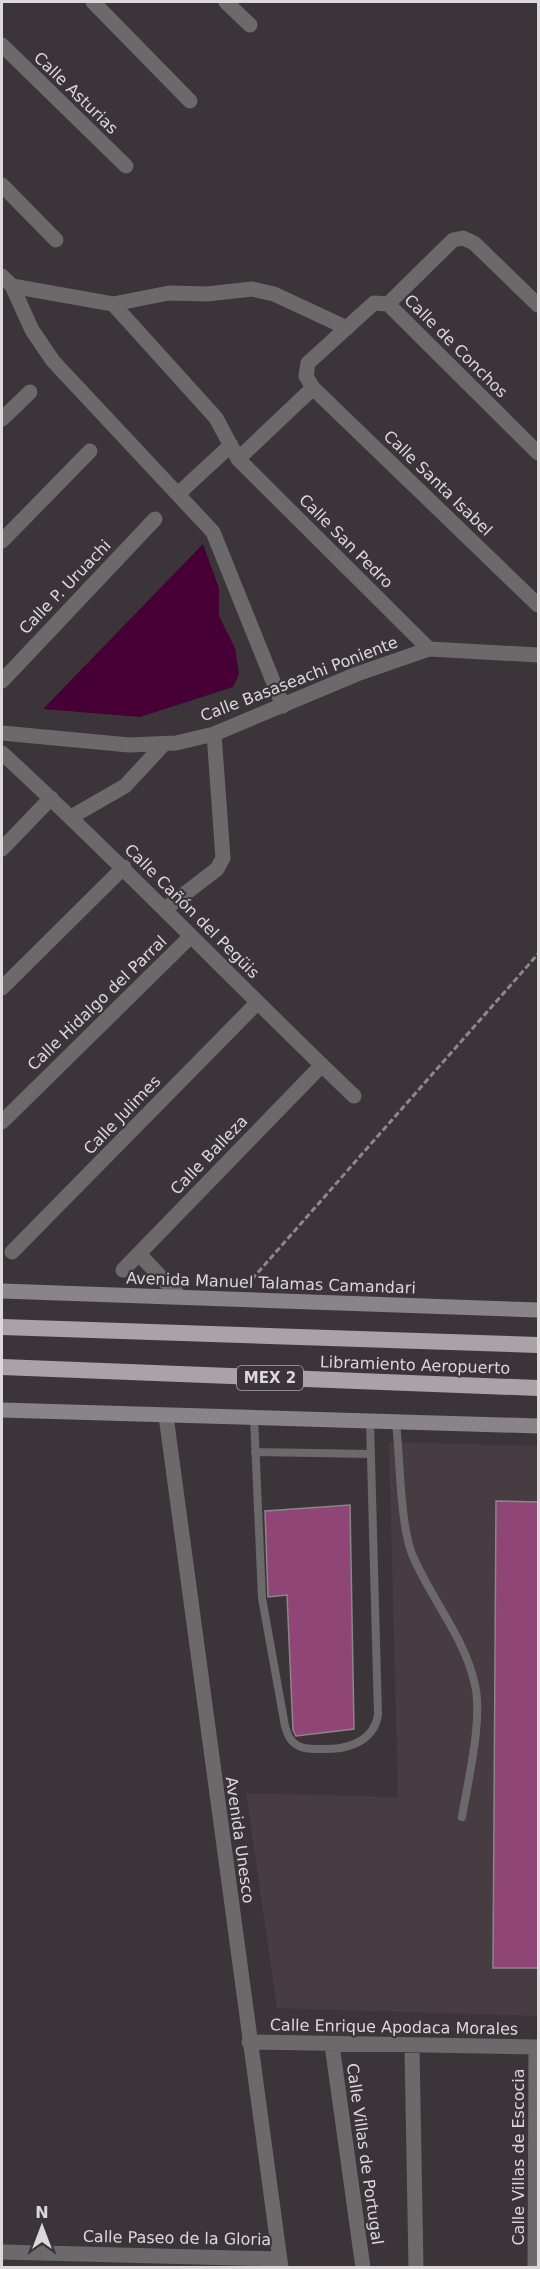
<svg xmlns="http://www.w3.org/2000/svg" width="540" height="2269" font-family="'DejaVu Sans',sans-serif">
<rect width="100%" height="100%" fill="#3b3539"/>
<path fill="#483c43" d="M389,1442L538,1446V2016L277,2008L246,1793L398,1797Z"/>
<path fill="#470036" d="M203,544L219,588V616L235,648L239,674L233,687L140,717L43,709Z"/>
<path fill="#8f4677" stroke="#8c8589" stroke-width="1.5" d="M496,1501L538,1502V1968H493Z
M350,1505L354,1729L296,1736L293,1730L287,1595L268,1597L265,1511Z"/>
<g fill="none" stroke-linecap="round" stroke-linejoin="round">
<path stroke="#8d888b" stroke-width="3" stroke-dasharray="6 3" stroke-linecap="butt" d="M246,1286L538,954"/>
<path stroke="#6c696a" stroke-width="8" d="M254,1418L262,1598L285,1726C287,1732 288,1738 293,1742C300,1749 310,1749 319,1749C344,1750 373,1744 378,1715L370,1422
M396,1422C400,1458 400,1523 412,1554C430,1598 465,1637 475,1685C483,1720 468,1780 462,1817
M255,1452L371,1454"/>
<path stroke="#6c696a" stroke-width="15" d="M93,2L190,101
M226,2L250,25
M2,45L126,166
M2,185L56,240
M2,276L12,286L32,330L53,361L213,532L283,706
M12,286L113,304L169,293L207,294L252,289L274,294L347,328
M113,304L216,418L238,459L429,649
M388,304L374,303L308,363L306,376L313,388L538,605
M388,304L538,453
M388,304L453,240L463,238L474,243L538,305
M2,419L30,392
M238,459L313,388
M178,494L231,445
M2,541L90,451
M2,681L155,519
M2,733L129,745L176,743L214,734L357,674L429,649L538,655
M2,753C123,864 235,983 354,1096
M71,817L125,786L164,744
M2,849L51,798
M165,909L217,869L223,858L214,734
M2,988L124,867
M2,1122L191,936
M12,1252L257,1003
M139,1254L180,1297
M123,1270L322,1065
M166,1416L281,2268
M249,2042L538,2047
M332,2045L363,2268
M412,2047L416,2268
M2,2252L280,2259
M535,2268L536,2047"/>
<path stroke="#898487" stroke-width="15" d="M2,1291L538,1310
M2,1410L538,1426"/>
<path stroke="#a9a2a6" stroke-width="16" d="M2,1327L538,1345
M2,1367L538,1388"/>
</g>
<g text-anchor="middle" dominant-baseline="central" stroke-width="4.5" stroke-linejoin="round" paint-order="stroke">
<rect fill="#3b3539" stroke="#aca7aa" stroke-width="1.5" x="237" y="1366" width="66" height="24" rx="4.5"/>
<g font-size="15" font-weight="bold" fill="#dcd8da">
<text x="270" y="1378">MEX 2</text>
</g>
<g font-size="16" fill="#dcd8da" stroke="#3b3539">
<text transform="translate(76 93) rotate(44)">Calle Asturias</text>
<text transform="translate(456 346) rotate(45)">Calle de Conchos</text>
<text transform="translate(438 483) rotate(44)">Calle Santa Isabel</text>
<text transform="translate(346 541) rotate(45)">Calle San Pedro</text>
<text transform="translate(65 587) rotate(-46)">Calle P. Uruachi</text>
<text transform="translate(299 679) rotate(-21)">Calle Basaseachi Poniente</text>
<text transform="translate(192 911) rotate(45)">Calle Cañón del Pegüis</text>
<text transform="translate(97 1003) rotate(-44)">Calle Hidalgo del Parral</text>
<text transform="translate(122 1115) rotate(-46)">Calle Julimes</text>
<text transform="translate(209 1155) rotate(-46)">Calle Balleza</text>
<text transform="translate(271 1283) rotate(2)">Avenida Manuel Talamas Camandari</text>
<text transform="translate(415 1365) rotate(2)">Libramiento Aeropuerto</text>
<text transform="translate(240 1840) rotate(82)">Avenida Unesco</text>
<text transform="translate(394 2027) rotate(1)">Calle Enrique Apodaca Morales</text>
<text transform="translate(365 2154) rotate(82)">Calle Villas de Portugal</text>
<text transform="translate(518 2157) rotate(-90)">Calle Villas de Escocia</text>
<text transform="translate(177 2238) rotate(1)">Calle Paseo de la Gloria</text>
</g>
</g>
<rect width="540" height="2269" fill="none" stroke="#dcd8da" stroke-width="6"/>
<g transform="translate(42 2227)" stroke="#3b3539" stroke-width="4.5" paint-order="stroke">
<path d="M0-4.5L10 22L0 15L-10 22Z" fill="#dcd8da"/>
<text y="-9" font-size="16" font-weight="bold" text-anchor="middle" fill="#dcd8da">N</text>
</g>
</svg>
